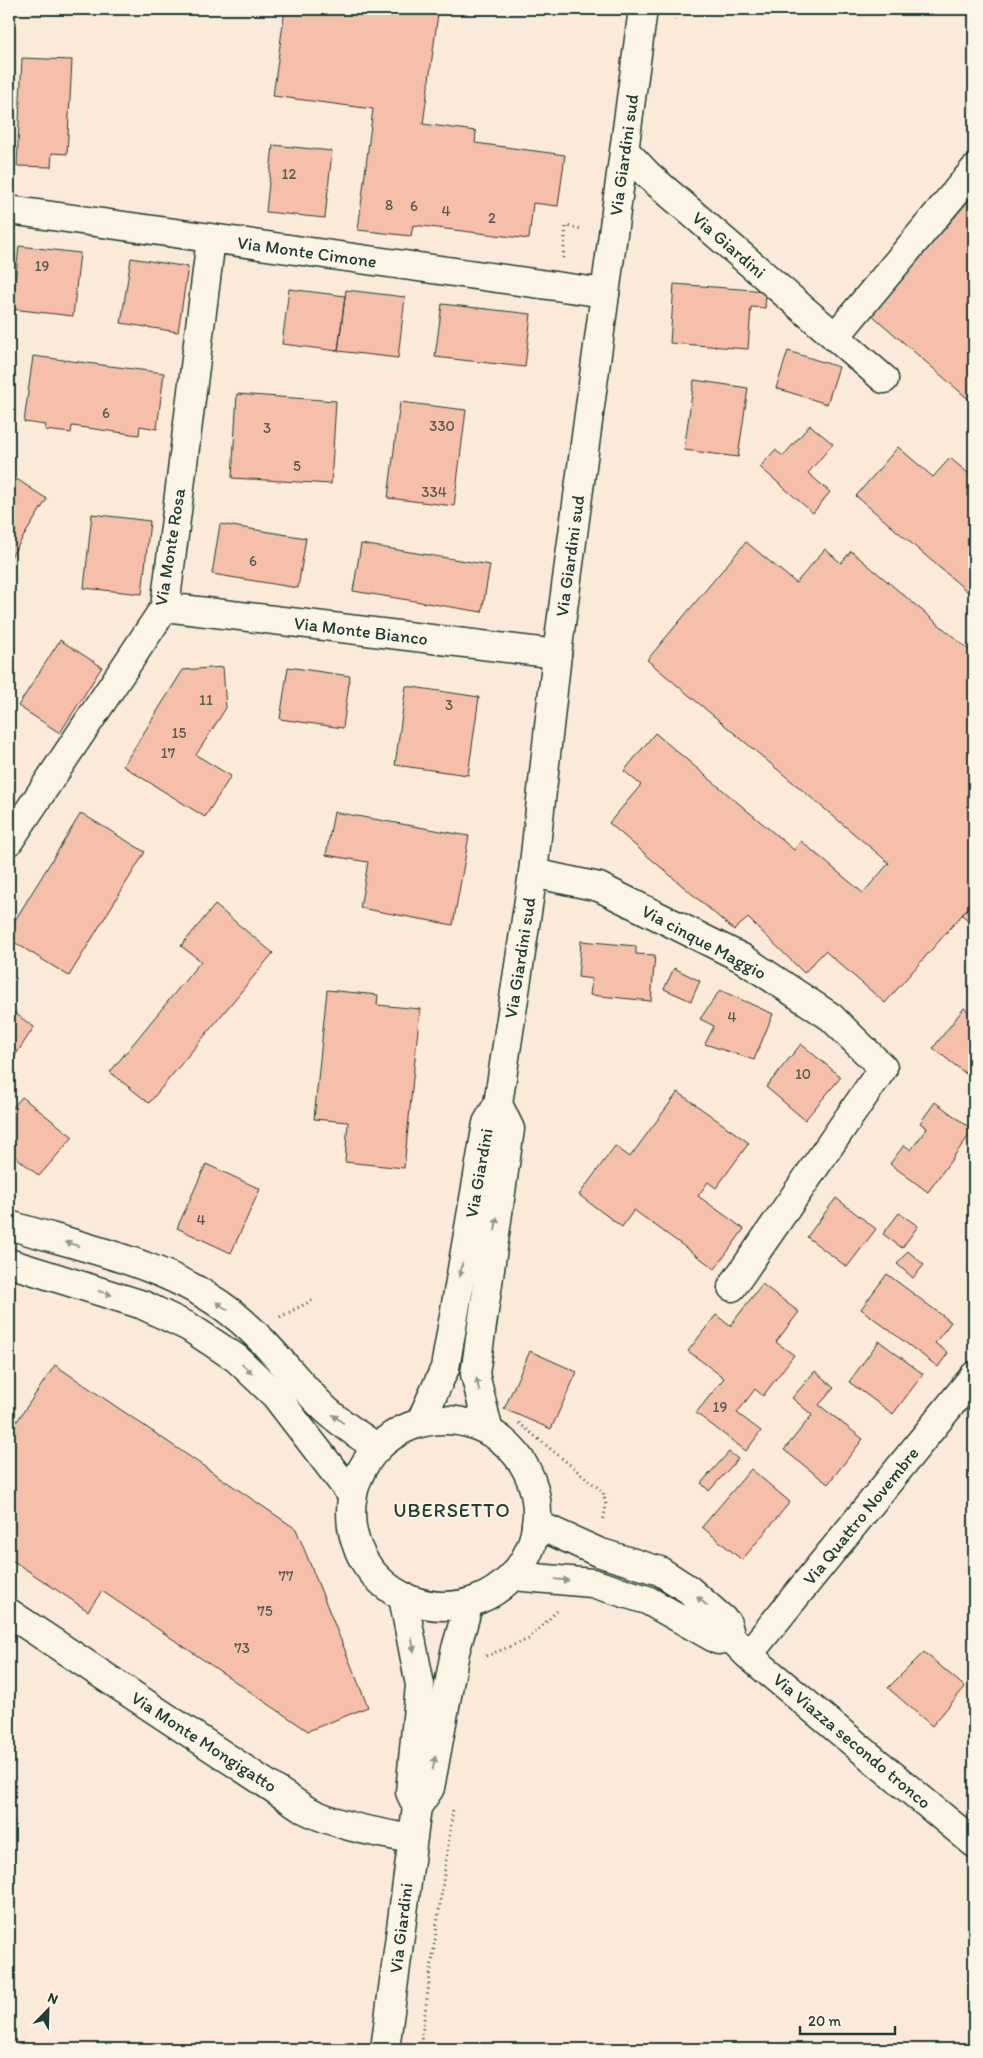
<svg xmlns="http://www.w3.org/2000/svg" width="983" height="2058" font-family="Itim,sans-serif">
<rect width="100%" height="100%" fill="#fbead9"/>
<filter id="ink" filterUnits="userSpaceOnUse"><feTurbulence type="fractalNoise" baseFrequency=".02" numOctaves="2"/><feDisplacementMap in="SourceGraphic" scale="10" xChannelSelector="R" yChannelSelector="G"/><feConvolveMatrix kernelMatrix="1 2 1 2 8 2 1 2 1" color-interpolation-filters="sRGB"/></filter>
<g filter="url(#ink)">
<path fill="#f6bfaa" stroke="#1f3d34" d="M285,9H407L438,14L423,124L476,131L475,143L565,155L558,206L533,203L529,239L413,225L411,236L358,230L373,109L273,96Z
M22,58L72,60L67,154L52,153L51,167L17,166Z
M273,145L332,151L325,218L266,212Z
M974,194V404L872,315Z
M19,246L80,253L73,316L12,309Z
M131,258L188,267L178,332L121,323Z
M674,284L766,291L765,308L751,307L748,349L670,343Z
M289,289L345,296L338,351L282,344Z
M346,290L405,297L398,358L338,351Z
M442,304L531,314L525,367L435,357Z
M788,351L839,367L827,404L776,388Z
M33,356L164,373L157,429L140,426L139,435L72,426L71,433L45,430L46,425L24,422Z
M694,380L748,388L738,457L684,450Z
M237,394L336,401L331,484L232,478Z
M400,402L466,410L454,506L388,498Z
M810,425L833,444L808,473L830,492L813,513L760,467L775,450L783,456Z
M898,447L933,477L950,458L974,478V597L856,496Z
M9,474L47,499L9,560Z
M92,514L150,521L142,594L84,588Z
M220,524L306,538L298,588L212,574Z
M746,542L796,583L825,549L841,563L851,551L974,654V901L885,1003L825,951L804,973L748,918L734,930L609,823L641,785L624,771L655,733L794,850L801,841L863,893L889,863L647,660Z
M361,544L490,565L482,612L353,591Z
M60,640L102,667L60,733L18,706Z
M223,667L226,708L196,755L231,776L205,817L123,766L183,670Z
M288,667L350,676L343,728L280,719Z
M406,686L479,697L468,775L395,765Z
M334,812L469,836L453,925L360,908L368,862L326,855Z
M81,813L145,852L69,976L9,939V930Z
M974,901V925L962,915Z
M215,905L273,953L149,1103L110,1072L201,961L181,946Z
M581,941L636,946V954L655,955L651,1001L590,995L592,979L578,977Z
M674,968L700,981L691,1001L664,989Z
M327,990L378,995L377,1005L420,1009L404,1168L345,1162L348,1122L314,1119Z
M720,990L773,1014L754,1060L705,1044L714,1026L700,1019Z
M964,1008L974,1016V1080L933,1048Z
M9,1009L34,1027L9,1065Z
M801,1044L841,1077L805,1120L766,1087Z
M678,1092L749,1143L716,1188L708,1182L698,1196L744,1229L715,1269L634,1210L622,1227L579,1195L615,1146L630,1157Z
M22,1097L73,1137L39,1176L9,1151V1112Z
M935,1102L973,1130L928,1192L890,1164L904,1145L911,1150L927,1128L920,1123Z
M206,1164L260,1189L231,1253L177,1228Z
M836,1198L876,1229L847,1267L807,1237Z
M899,1213L918,1226L902,1248L883,1234Z
M908,1251L924,1265L913,1278L897,1264Z
M887,1274L951,1322L935,1343L948,1353L938,1367L861,1309Z
M762,1284L799,1312L776,1342L794,1355L763,1396L755,1389L737,1413L761,1431L746,1451L696,1413L724,1378L688,1351L716,1315L730,1326Z
M879,1341L923,1374L893,1414L849,1382Z
M530,1351L577,1372L551,1429L504,1409Z
M55,1365L296,1529L368,1707L308,1731L102,1591L88,1611L9,1558V1433Z
M815,1371L834,1388L819,1405L863,1439L828,1484L784,1450L812,1415L792,1398Z
M729,1452L738,1459L709,1491L701,1483Z
M751,1469L790,1502L742,1560L702,1527Z
M924,1652L965,1687L932,1726L888,1688Z"/>
<g fill="none" stroke-linecap="round" stroke-linejoin="round">
<defs>
<path id="street" d="M625,151L648,175L884,379
M9,210L605,293
M835,337L974,170
M165,607L557,654
M9,841L165,607L211,239
M533,873L599,887L742,958L831,1017L883,1068L732,1287
M536,1524L598,1552L660,1571L688,1589L727,1623L731,1638L748,1655L974,1843
M513,1576L592,1583L647,1600L718,1640L731,1638
M9,1613L306,1810C340,1827 376,1832 412,1839
M748,1655L974,1376"/>
<path id="secondary" d="M9,1225C84,1248 170,1264 233,1314C266,1340 291,1375 320,1404C336,1421 358,1434 377,1448
M9,1263L143,1305L189,1327L236,1358L275,1395L352,1495
M351 1513a93 93 0 1 1 186 0a93 93 0 1 1-186 0Z
M420,1423L445,1368L487,1123L498,1104L533,873L557,654L643,9
M489,1432L475,1374L510,1129L498,1104
M403,1597L420,1685L410,1792L417,1807
M385,2049L417,1807L430,1788L455,1652L469,1603"/>
</defs>
<use href="#street" stroke="#1f3d34" stroke-width="31"/>
<use href="#secondary" stroke="#1f3d34" stroke-width="31"/>
<path stroke="#1f3d34" stroke-width="3" stroke-dasharray="1 4" stroke-linecap="butt" d="M674,20L676,9
M563,258L566,226L583,229
M280,1317L315,1299
M519,1423L603,1492L606,1505L603,1522
M486,1656L529,1639L557,1611
M420,2049L453,1809"/>
<use href="#street" stroke="#fcf5e5" stroke-width="28"/>
<use href="#secondary" stroke="#fcf5e5" stroke-width="28"/>
</g>
<defs><path id="oneway-solid" d="M-6-.8H1V-3.2L6.5 0L1 3.2V.8H-6Z" transform="scale(1.25)"/></defs>
<g fill="#8e998c">
<use href="#oneway-solid" transform="translate(496 1224) rotate(-82)"/>
<use href="#oneway-solid" transform="translate(72 1244) rotate(-163)"/>
<use href="#oneway-solid" transform="translate(461 1270) rotate(100)"/>
<use href="#oneway-solid" transform="translate(105 1293) rotate(17)"/>
<use href="#oneway-solid" transform="translate(222 1306) rotate(-145)"/>
<use href="#oneway-solid" transform="translate(247 1369) rotate(43)"/>
<use href="#oneway-solid" transform="translate(478 1385) rotate(-103)"/>
<use href="#oneway-solid" transform="translate(338 1419) rotate(-143)"/>
<use href="#oneway-solid" transform="translate(562 1580) rotate(5)"/>
<use href="#oneway-solid" transform="translate(702 1601) rotate(-139)"/>
<use href="#oneway-solid" transform="translate(413 1645) rotate(79)"/>
<use href="#oneway-solid" transform="translate(434 1763) rotate(-79)"/>
</g>
</g>
<g text-anchor="middle" dominant-baseline="central" stroke-width="4" stroke-linejoin="round" paint-order="stroke">
<g font-size="15" fill="#555e52">
<text x="289" y="174">12</text>
<text x="389" y="205">8</text>
<text x="414" y="206">6</text>
<text x="446" y="211">4</text>
<text x="492" y="218">2</text>
<text x="42" y="266">19</text>
<text x="106" y="413">6</text>
<text x="442" y="426">330</text>
<text x="267" y="428">3</text>
<text x="297" y="466">5</text>
<text x="434" y="492">334</text>
<text x="253" y="561">6</text>
<text x="206" y="700">11</text>
<text x="449" y="705">3</text>
<text x="179" y="733">15</text>
<text x="168" y="753">17</text>
<text x="732" y="1017">4</text>
<text x="803" y="1074">10</text>
<text x="201" y="1220">4</text>
<text x="720" y="1407">19</text>
<text x="286" y="1576">77</text>
<text x="265" y="1611">75</text>
<text x="242" y="1648">73</text>
</g>
<g font-size="18" fill="#1f3d34" stroke="#fcf5e5">
<text transform="translate(624 155) rotate(-82)">Via Giardini sud</text>
<text transform="translate(729 245) rotate(41)">Via Giardini</text>
<text transform="translate(307 252) rotate(8)">Via Monte Cimone</text>
<text transform="translate(170 547) rotate(-81)">Via Monte Rosa</text>
<text transform="translate(570 556) rotate(-82)">Via Giardini sud</text>
<text transform="translate(361 631) rotate(7)">Via Monte Bianco</text>
<text transform="translate(704 942) rotate(28)">Via cinque Maggio</text>
<text transform="translate(520 958) rotate(-81)">Via Giardini sud</text>
<text transform="translate(479 1173) rotate(-80)">Via Giardini</text>
<text transform="translate(861 1516) rotate(-51)">Via Quattro Novembre</text>
<text transform="translate(852 1741) rotate(40)">Via Viazza secondo tronco</text>
<text transform="translate(204 1742) rotate(33)">Via Monte Mongigatto</text>
<text transform="translate(401 1928) rotate(-83)">Via Giardini</text>
</g>
<g font-size="20" letter-spacing="1" fill="#1f3d34" stroke="#fcf5e5">
<text x="452" y="1510">UBERSETTO</text>
</g>
</g>
<rect width="983" height="2058" fill="none" stroke="#fcf5e5" stroke-width="30"/>
<rect x="15" y="15" width="953" height="2028" fill="none" stroke="#1f3d34" stroke-width="2" filter="url(#ink)"/>
<g transform="translate(48 2010) rotate(23)" stroke="#fcf5e5" stroke-width="4" paint-order="stroke">
<path d="M0-4L9 19L0 12L-9 19Z" fill="#1f3d34"/>
<text y="-8" font-size="14" font-weight="bold" text-anchor="middle" fill="#1f3d34">N</text>
</g>
<path d="M800 2026v8h95v-8" fill="none" stroke="#1f3d34" stroke-width="2.5"/>
<text x="808" y="2026" font-size="15" fill="#1f3d34" stroke="#fcf5e5" stroke-width="4" paint-order="stroke">20 m</text>
</svg>
